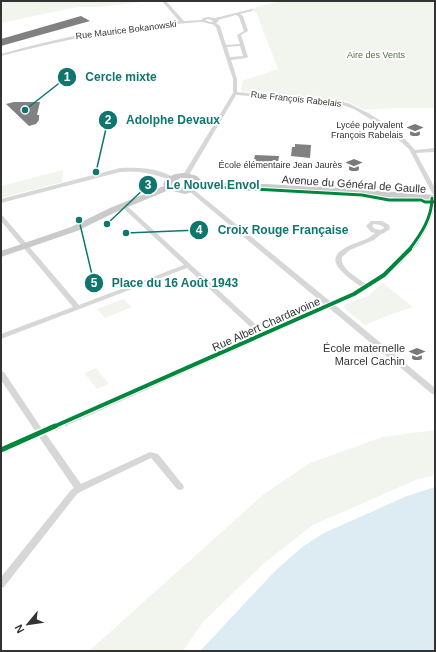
<svg xmlns="http://www.w3.org/2000/svg" width="436" height="652" font-family="Arial,sans-serif">
<rect width="100%" height="100%" fill="#fff"/>
<path fill="#f1f5ed" d="M1,1H151L99,7H77L1,23Z
M281,1H435V108H393L365,110L348,102L340,100L241,91L242,81L278,69L256,12L249,9Z
M63,170L62,182L1,198V186Z
M383,283L413,307L384,317L365,325L345,309L344,305L368,296Z
M124,299L132,307L105,318L97,309Z
M96,368L109,384L97,389L84,373Z
M435,430V475L418,479L313,525L264,563L203,622L183,651H89L264,494L310,463L383,437Z"/>
<path fill="#ddebf3" d="M435,487V651H200L275,571L302,547L324,533L407,496Z"/>
<path fill="#818181" d="M81,16L90,21L1,46V39Z
M14,102H40L37,115H39V120L36,124L29,126L6,104Z
M295,144L311,145L310,158L291,156L292,147H295Z
M255,155L279,156L278,163H275V164L253,163Z"/>
<g fill="none" stroke-linecap="round" stroke-linejoin="round">
<path stroke="#d6d6d6" stroke-width="7" stroke-dasharray="7 3.5" stroke-linecap="butt" d="M54,427L67,422"/>
<path stroke="#d6d6d6" stroke-width="9" stroke-dasharray="9 4.5" stroke-linecap="butt" d="M54,427L56,426"/>
<path fill="#d7d7d7" fill-rule="evenodd" d="M162,1H166L184,21L202,20L203,18L208,17L215,18L252,9V11L240,14L243,16L248,31L241,35L248,57L246,58L231,60L237,79V92L337,101L348,103L368,113L389,126L406,140L415,150L435,148V152L416,153L435,188V195L432,193L409,149L385,128L354,109L337,103L236,95L189,175L186,177L184,176L183,175L233,93V79L216,27L212,24C208,24 205,22 200,22C184,23 168,25 152,26C100,32 51,43 1,56V54C59,37 119,26 179,21ZM236,15L239,17L244,31L237,35L240,44L226,45L220,26L216,23L219,21L218,20ZM208,19L214,21L210,22L205,20ZM240,46L243,56L230,57L227,47Z
M120,168C136,167 161,168 174,178L171,180C153,174 140,170 120,172L1,203V199Z
M191,188L193,189L331,302L361,287C343,273 318,258 353,244C361,241 369,239 375,233L371,232L366,226L371,221H382L389,225L390,229L384,233L381,234L374,240L350,250L342,257C340,269 357,277 366,284C394,267 418,244 428,212C429,207 429,202 430,197H434C436,206 432,217 428,226C409,266 373,287 335,305L435,388V395L432,394L329,308L70,424H64L63,422L64,420L258,334L187,268L1,339V334L73,307L1,221V215L3,216L79,305L184,265L121,206L120,205L123,203L125,204L264,332L325,305L189,191L188,190ZM374,224L380,225L384,227V228L381,230L375,229L372,226Z
M1,371L4,372L42,429L54,424L57,425L58,427L57,429L46,434L81,484L150,452L158,454L183,485L184,487L183,489L180,490L177,489L152,459L151,458L82,491L77,494L4,587L1,588V577L71,490L74,488L39,437L1,453V447L36,432L1,380Z"/>
<path fill="#cacaca" fill-rule="evenodd" d="M186,173L197,176L202,181L345,188L435,195V201L345,194L201,187L196,191L185,194L169,190L116,212L77,231L1,257V251L71,227L110,208L164,186L163,184C167,175 176,173 186,173ZM181,178L191,179L194,184L185,188L172,185L173,182Z"/>
<defs>
<path id="cycleway-far2" d="M216,187L362,195L389,200H421L425,202H435
M409,250C421,234 432,218 432,198"/>
<path id="cycleway-far1" d="M53,427L354,294L384,275L410,249"/>
<path id="cycleway" d="M1,450L55,426"/>
</defs>
<use href="#cycleway-far2" stroke="#fff" stroke-width="5"/>
<use href="#cycleway-far1" stroke="#fff" stroke-width="6"/>
<use href="#cycleway" stroke="#fff" stroke-width="8"/>
<use href="#cycleway-far2" stroke="#00873e" stroke-width="3"/>
<use href="#cycleway-far1" stroke="#00873e" stroke-width="4"/>
<use href="#cycleway" stroke="#00873e" stroke-width="5"/>
</g>
<defs>
<symbol id="school-bare" viewBox="-9 -9 18 18"><path d="M0-5L7-2L0 1L-7-2ZM-4 1L0 2.5L4 1V4Q0 6-4 4Z" fill="#7a7a7a" stroke="#fff" stroke-width="2.5" paint-order="stroke"/></symbol>
</defs>
<g fill-rule="evenodd">
<use href="#school-bare" x="404" y="119" width="22" height="22"/>
<use href="#school-bare" x="343" y="154" width="22" height="22"/>
<use href="#school-bare" x="406" y="343" width="22" height="22"/>
</g>
<g text-anchor="middle" dominant-baseline="central" stroke-width="4" stroke-linejoin="round" paint-order="stroke">
<g font-size="9" fill="#333" stroke="#fff">
<text transform="translate(126 30) rotate(-7)">Rue Maurice Bokanowski</text>
<text transform="translate(296 99) rotate(6)">Rue François Rabelais</text>
</g>
<g font-size="9" fill="#56703f" stroke="#fff">
<text x="376" y="55">Aire des Vents</text>
</g>
<g font-size="9" fill="#333" stroke="#fff" text-anchor="end">
<text x="403" y="125">Lycée polyvalent<tspan x="403" dy="10">François Rabelais</tspan></text>
<text x="342" y="165">École élémentaire Jean Jaurès</text>
</g>
<g font-size="11" fill="#333" stroke="#fff">
<text transform="translate(354 184) rotate(4)">Avenue du Général de Gaulle</text>
<text transform="translate(266 324) rotate(-24)">Rue Albert Chardavoine</text>
</g>
<g font-size="11" fill="#333" stroke="#fff" text-anchor="end">
<text x="405" y="348">École maternelle<tspan x="405" dy="13">Marcel Cachin</tspan></text>
</g>
</g>
<path fill="none" stroke="#0f766e" stroke-width="1.5" d="M25 110L67 77M96 172L108 120M107 224L148 185M126 233L199 230M79 220L94 283"/>
<g fill="#0f766e" stroke="#fff" stroke-width="1.5">
<circle cx="25" cy="110" r="4"/>
<circle cx="96" cy="172" r="4"/>
<circle cx="107" cy="224" r="4"/>
<circle cx="126" cy="233" r="4"/>
<circle cx="79" cy="220" r="4"/>
<circle cx="67" cy="77" r="10"/>
<circle cx="108" cy="120" r="10"/>
<circle cx="148" cy="185" r="10"/>
<circle cx="199" cy="230" r="10"/>
<circle cx="94" cy="283" r="10"/>
</g>
<g font-size="12" text-anchor="middle" font-weight="bold" fill="#fff">
<text x="67" y="81">1</text>
<text x="108" y="124">2</text>
<text x="148" y="189">3</text>
<text x="199" y="234">4</text>
<text x="94" y="287">5</text>
</g>
<g font-size="12" text-anchor="middle" font-weight="bold" fill="#0f766e" stroke="#fff" stroke-width="4" stroke-linejoin="round" paint-order="stroke">
<text x="121" y="81">Cercle mixte</text>
<text x="173" y="124">Adolphe Devaux</text>
<text x="213" y="189">Le Nouvel Envol</text>
<text x="283" y="234">Croix Rouge Française</text>
<text x="175" y="287">Place du 16 Août 1943</text>
</g>
<rect width="436" height="652" fill="none" stroke="#333333" stroke-width="4"/>
<g transform="translate(28 624) rotate(241)" stroke="#ffffff" stroke-width="3" paint-order="stroke">
<path d="M0-3L7 15L0 10L-7 15Z" fill="#333333"/>
<text y="-6" font-size="11" font-weight="bold" text-anchor="middle" fill="#333333">N</text>
</g>
</svg>
